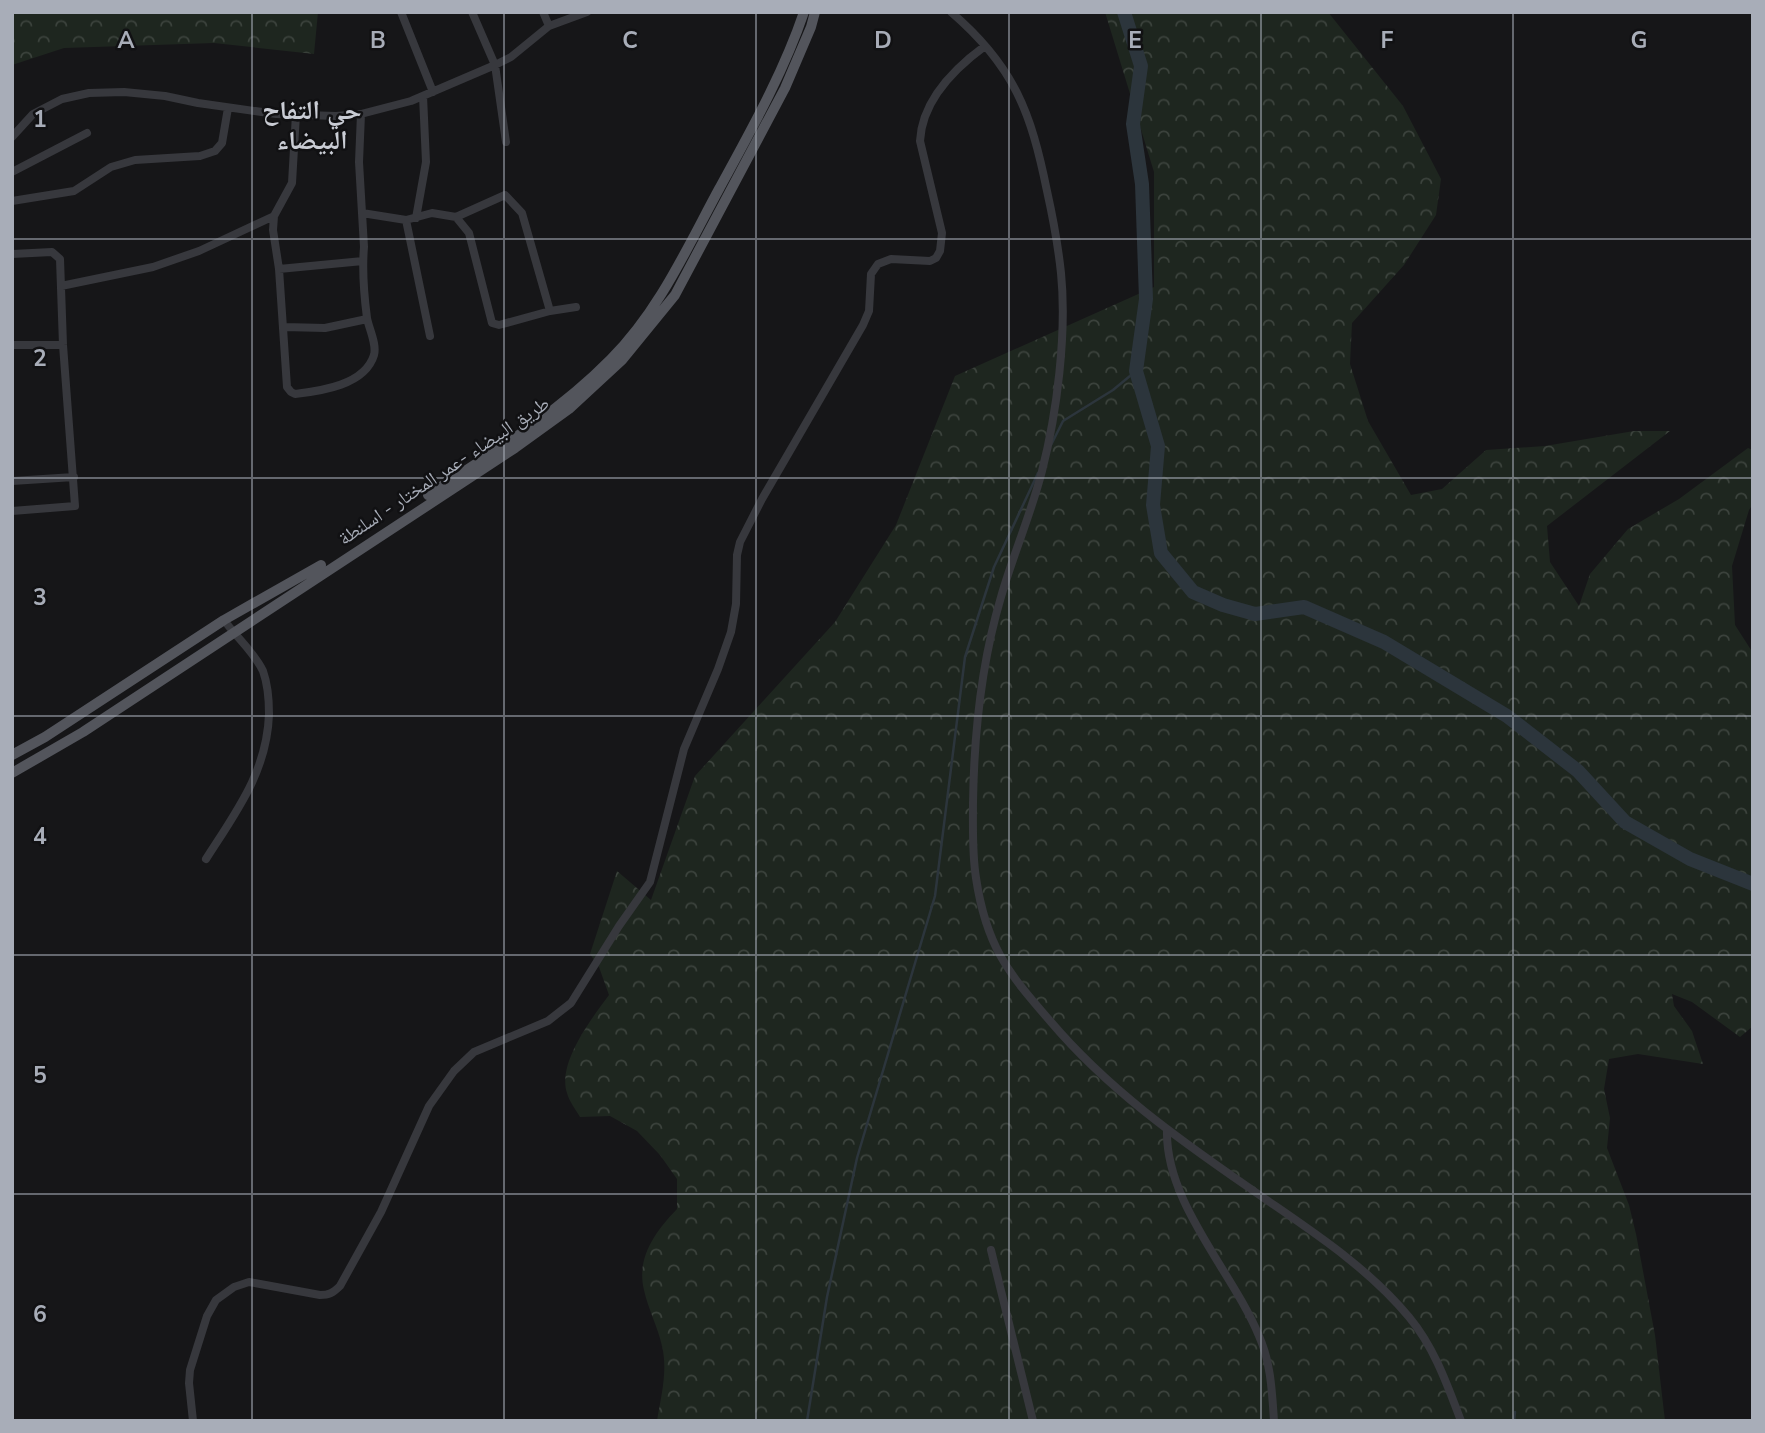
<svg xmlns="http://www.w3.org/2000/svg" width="1765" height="1433" font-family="'Nunito Sans','Noto Naskh Arabic',sans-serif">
<defs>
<pattern id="forest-crowns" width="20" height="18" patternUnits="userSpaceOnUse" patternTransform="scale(1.75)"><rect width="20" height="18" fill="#1e261f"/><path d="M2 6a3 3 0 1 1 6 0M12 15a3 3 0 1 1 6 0" fill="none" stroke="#3c433d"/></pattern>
</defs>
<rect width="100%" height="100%" fill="#161618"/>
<path fill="url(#forest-crowns)" d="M12,12H318L314,54L214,43L64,48L12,65Z
M1105,12H1328L1403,106L1441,179L1436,215L1404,265L1352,323L1350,364L1368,421L1411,495L1442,489L1486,450L1545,446L1634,431H1670L1547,526L1550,562L1579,606L1590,574L1628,529L1679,499L1748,448L1753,450V504L1749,510L1732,566L1735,625L1753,653V1026L1740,1037L1692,1002L1672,994L1674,1006L1692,1031L1703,1064L1638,1054L1609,1059L1604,1089L1610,1118L1607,1148L1629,1205L1636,1234L1655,1335L1665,1421H657C661,1396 668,1371 662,1346C658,1327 648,1309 644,1290C636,1257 656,1231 677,1209V1179L660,1155L637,1131L610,1116L580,1117C576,1110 569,1101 567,1093C557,1063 592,1018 609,995L599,967L590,954L617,871L651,900L695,776L835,622L896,525L955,376L1154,287V172Z"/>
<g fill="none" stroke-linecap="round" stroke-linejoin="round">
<path stroke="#2c353c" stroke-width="2.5" d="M1051,445L1063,421L1113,390L1136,371
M807,1421L827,1297L857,1158L935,896L965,657L994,567L1038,473
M1514,1421L1515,1412"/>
<path stroke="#2c353c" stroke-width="14" d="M1124,12L1141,66L1133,124L1142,184L1146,299L1136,371L1158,446L1153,505L1161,553L1193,592L1223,605L1255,614L1304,607L1384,642L1507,716L1578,771L1625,822L1690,859L1753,884"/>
<path stroke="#37383d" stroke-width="8" d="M401,12L433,92
M472,12L495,65L506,142
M543,12L549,26
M951,12C1014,66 1031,112 1047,191C1053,218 1058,245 1061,273C1067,333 1057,413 1042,471C1031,514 1013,555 1001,597C981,664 974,734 973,803C973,828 972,853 976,878C986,945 1007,972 1051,1022C1107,1088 1177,1138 1248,1187C1305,1227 1364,1263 1409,1317C1434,1347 1447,1384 1461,1421
M296,114L292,183L274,216L273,230L279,269L287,387L291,392L295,394C321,391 365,385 374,355C377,344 369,329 367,318C364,295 362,270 364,247L359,162L361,114
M12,137L33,114L62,99L89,93L124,92L165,96L198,103L276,114L336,116L361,114L411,101L495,65L511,57L549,26L587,12
M12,172L87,133
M12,201L74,191L111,167L135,160L200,156L215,151L222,143L228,108
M362,213L406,220L432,213L456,217L505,195L522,213L550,311
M456,217L469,233L492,323L499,325L550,311L576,307
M416,218L426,162L423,96
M406,220L430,336
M12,254L52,252L60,259L63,345L75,506L12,511
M279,269L363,261
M61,286L153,267L199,251L274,216
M284,327L325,328L367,319
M12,345H63
M12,481L74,477
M206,859C236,812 267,772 269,714C269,699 268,685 263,671C254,652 236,637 224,620
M1167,1130C1165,1203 1233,1272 1259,1336C1271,1363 1272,1392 1274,1421
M991,1250L1033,1421
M193,1421L189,1383L190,1370L207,1316L216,1300L234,1287L249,1282L320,1295C329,1295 333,1293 340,1286L381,1212L429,1106L454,1071L474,1052L548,1021L571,1003L619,926L650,882L684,749L718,669L731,632L736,604L737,555L740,542L762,499L863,325L869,311L871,274L878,264L891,259L930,261L936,258L940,251L942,233L920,141C922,101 955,68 985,46"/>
<path stroke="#53555c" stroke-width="10" d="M428,495C491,454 558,413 611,359C659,311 687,248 719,189C750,132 783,74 804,12
M12,755L45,737L224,620L321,565
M12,773L83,732L515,448L569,409L622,360L675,295L785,88L811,27L815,12"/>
</g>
<path fill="none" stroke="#a8adb8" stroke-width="2" stroke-opacity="0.55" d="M252,12V1421M504,12V1421M756,12V1421M1009,12V1421M1261,12V1421M1513,12V1421M12,239H1753M12,478H1753M12,716H1753M12,955H1753M12,1194H1753"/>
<g text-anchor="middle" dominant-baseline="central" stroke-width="5" stroke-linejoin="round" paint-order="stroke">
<g font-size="19" fill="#a8adb8" stroke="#111113">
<text transform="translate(444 471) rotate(-34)">طريق البيضاء -عمر المختار - اسلنطة</text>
</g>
<g font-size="26" font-weight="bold" fill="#c9ccd4" stroke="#111113">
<text x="312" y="110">حي التفاح<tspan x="312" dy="30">البيضاء</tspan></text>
</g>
</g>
<g font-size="23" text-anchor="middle" font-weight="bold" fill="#a8adb8" stroke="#111113" stroke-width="5" stroke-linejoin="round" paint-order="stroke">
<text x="126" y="48">A</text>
<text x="378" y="48">B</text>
<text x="630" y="48">C</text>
<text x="883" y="48">D</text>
<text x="1135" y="48">E</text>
<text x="1387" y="48">F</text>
<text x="1639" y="48">G</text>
<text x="40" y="127">1</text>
<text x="40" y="366">2</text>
<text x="40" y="605">3</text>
<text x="40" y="844">4</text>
<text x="40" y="1083">5</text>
<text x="40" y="1322">6</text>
</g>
<rect width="1765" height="1433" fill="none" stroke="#a8adb8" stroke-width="28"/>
</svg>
